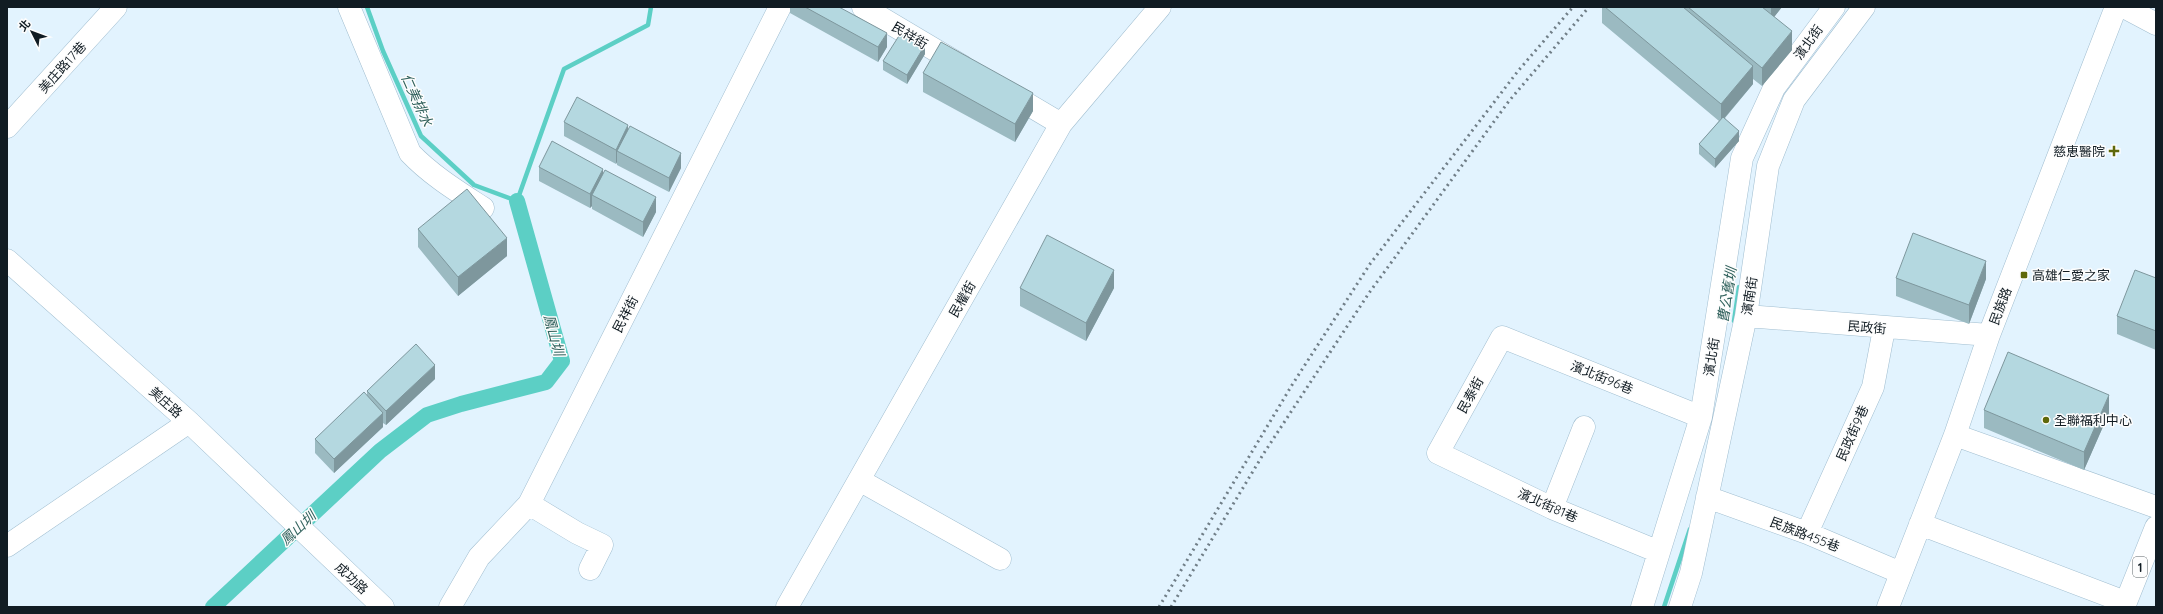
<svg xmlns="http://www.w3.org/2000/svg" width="2163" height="614" font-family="Quicksand,'Noto Sans TC',sans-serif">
<rect width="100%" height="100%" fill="#e2f3fe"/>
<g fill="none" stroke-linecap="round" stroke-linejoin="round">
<path stroke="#5ccfc5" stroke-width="4.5" d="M367,7L383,51L421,136L474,185L517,201L564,69L648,25L651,7
M1734,321L1739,287
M1664,607L1690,529"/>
<path stroke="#5ccfc5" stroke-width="16" d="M213,607L380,451L427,415L461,404L546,382L562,361L517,201"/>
<defs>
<path id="minor" d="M349,7L410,153C431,175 457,191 483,208
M863,7L962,66
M2124,7L2156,24
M1007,92L1061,124
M7,127L116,7
M7,260L189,422L383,607
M1746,316L1989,335
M1955,435L2156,507
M859,480L1000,559
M1707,497L1807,533L1901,573
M529,504L577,533L602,545L590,569
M1552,508L1584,427
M1920,524L2125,602
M1807,533L1873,387L1884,329
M7,546L189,422
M1659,552L1552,508L1438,453L1502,337L1701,417
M450,607L479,557L529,504L780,7
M787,607L1061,124L1160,7
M1642,607L1701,417L1742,158L1774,88L1834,7
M1680,607L1691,573L1746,316L1768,166L1794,100L1864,7
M1888,607L1955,435L1989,335L2116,7"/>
<path id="major" d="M2124,607L2156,527"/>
</defs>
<use href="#minor" stroke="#a1bed0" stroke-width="23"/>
<use href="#major" stroke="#a1bed0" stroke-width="23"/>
<use href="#minor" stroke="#fff" stroke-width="22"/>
<use href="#major" stroke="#fff" stroke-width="22"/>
<path stroke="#707e87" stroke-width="3" stroke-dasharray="2 4" stroke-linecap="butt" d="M1159,607L1292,385L1370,264L1518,71L1573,7
M1171,607L1264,453L1369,293L1509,101L1589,7"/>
</g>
<path fill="#9bbac1" d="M790,7H839L887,47L878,62L790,13Z
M1602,7H1782L1774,17L1792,50L1762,86L1753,79V84L1725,118L1739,141L1715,168L1699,154V144L1719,121L1602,23Z
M925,54L907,84L883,70V61Z
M923,73L1033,111L1015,142L923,92Z
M564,122L628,129L681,168L669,192L617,165V162L616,164L564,136Z
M539,167L603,173L656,212L643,237L592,209V206L590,208L539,181Z
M418,229L507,256L458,296L418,247Z
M1896,278L1986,279L1969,324L1896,296Z
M2156,278V350L2117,334V316Z
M1020,288H1114L1086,341L1020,306Z
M435,379L386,425L383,423V427L334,473L315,453V439L367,395V391Z
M1984,410L2109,413L2084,470L1984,428Z"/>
<path fill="#7e979d" d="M1771,7H1782L1771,21Z
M1792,31V50L1762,86V68Z
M887,33V47L878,62V47Z
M925,45V54L907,84V75Z
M1753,66V84L1721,122V104Z
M1033,93V111L1015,142V124Z
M628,125V139L617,151V162L616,164V150Z
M1739,131V141L1715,168V159Z
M681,153V168L669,192V178Z
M603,169V183L592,195V206L590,208V194Z
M656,197V212L643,237V222Z
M507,238V256L458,296V277Z
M1986,261V279L1969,324V305Z
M1114,270V288L1086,341V323Z
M435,365V379L386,425V411Z
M2109,395V413L2084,470V452Z
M383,413V427L334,473V459Z"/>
<path fill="#b4d8e0" stroke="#7e979d" d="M805,7H839L887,33L878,47Z
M1605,7H1683L1753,66L1721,104Z
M1688,7H1762L1792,31L1762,68Z
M902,31L925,45L907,75L883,61Z
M941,42L1033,93L1015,124L923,73Z
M577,97L628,125L616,150L564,122Z
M1723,117L1739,131L1715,159L1699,144Z
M630,126L681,153L669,178L617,151Z
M552,141L603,169L590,194L539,167Z
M605,170L656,197L643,222L592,195Z
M467,189L507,238L458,277L418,229Z
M1913,233L1986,261L1969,305L1896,278Z
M1047,235L1114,270L1086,323L1020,288Z
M2135,270L2156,278V331L2117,316Z
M416,344L435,365L386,411L367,391Z
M2008,352L2109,395L2084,452L1984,410Z
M364,392L383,413L334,459L315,439Z"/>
<g fill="#5f680a" stroke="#fdfdfd" stroke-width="1.5">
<path d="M2112 145h4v4h4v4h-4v4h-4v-4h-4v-4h4z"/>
<rect x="2020" y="271" width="8" height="8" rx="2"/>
<circle cx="2046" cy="420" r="4"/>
</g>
<g text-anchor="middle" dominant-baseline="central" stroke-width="3" stroke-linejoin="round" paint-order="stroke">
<rect fill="#fdfdfd" stroke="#586064" stroke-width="1" x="2133" y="557" width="14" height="20" rx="3"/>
<g font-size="12" font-weight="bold" fill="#111c23">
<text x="2140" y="567">1</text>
</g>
<g font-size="13" fill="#111c23" stroke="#fdfdfd">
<text transform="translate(910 35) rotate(31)">民祥街</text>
<text transform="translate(1808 42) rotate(-54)">濱北街</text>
<text transform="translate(62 67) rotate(-48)">美庄路17巷</text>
<text transform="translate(1749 296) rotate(-81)">濱南街</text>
<text transform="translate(962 299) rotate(-60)">民權街</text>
<text transform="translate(2000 306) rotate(-69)">民族路</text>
<text transform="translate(625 314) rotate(-63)">民祥街</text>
<text transform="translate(1867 327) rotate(5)">民政街</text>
<text transform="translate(1711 357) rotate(-81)">濱北街</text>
<text transform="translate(1602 377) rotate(22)">濱北街96巷</text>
<text transform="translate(1470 395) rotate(-61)">民泰街</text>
<text transform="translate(166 402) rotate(42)">美庄路</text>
<text transform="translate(1852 433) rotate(-66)">民政街9巷</text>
<text transform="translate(1548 505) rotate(24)">濱北街81巷</text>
<text transform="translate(1805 534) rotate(21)">民族路455巷</text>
<text transform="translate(352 578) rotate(43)">成功路</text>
</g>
<g font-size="13" fill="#111c23" stroke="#fdfdfd" text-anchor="start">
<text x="2105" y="151" text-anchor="end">慈恵醫院</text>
<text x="2032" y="275">高雄仁愛之家</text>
<text x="2054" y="420">全聯福利中心</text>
</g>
<g font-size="14" font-style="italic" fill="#31625d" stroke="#fdfdfd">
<text transform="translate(417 100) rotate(66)">仁美排水</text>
<text transform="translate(1727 295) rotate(-81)">曹公舊圳</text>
<text transform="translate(554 335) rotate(75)">鳳山圳</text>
<text transform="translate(298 528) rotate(-43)">鳳山圳</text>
</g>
</g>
<rect width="2163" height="614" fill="none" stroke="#111c23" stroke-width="16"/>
<g transform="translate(32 32) rotate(312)" stroke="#fdfdfd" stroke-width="3" paint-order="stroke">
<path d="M0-3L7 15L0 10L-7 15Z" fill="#111c23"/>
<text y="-6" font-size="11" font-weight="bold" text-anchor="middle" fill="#111c23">北</text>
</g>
</svg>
